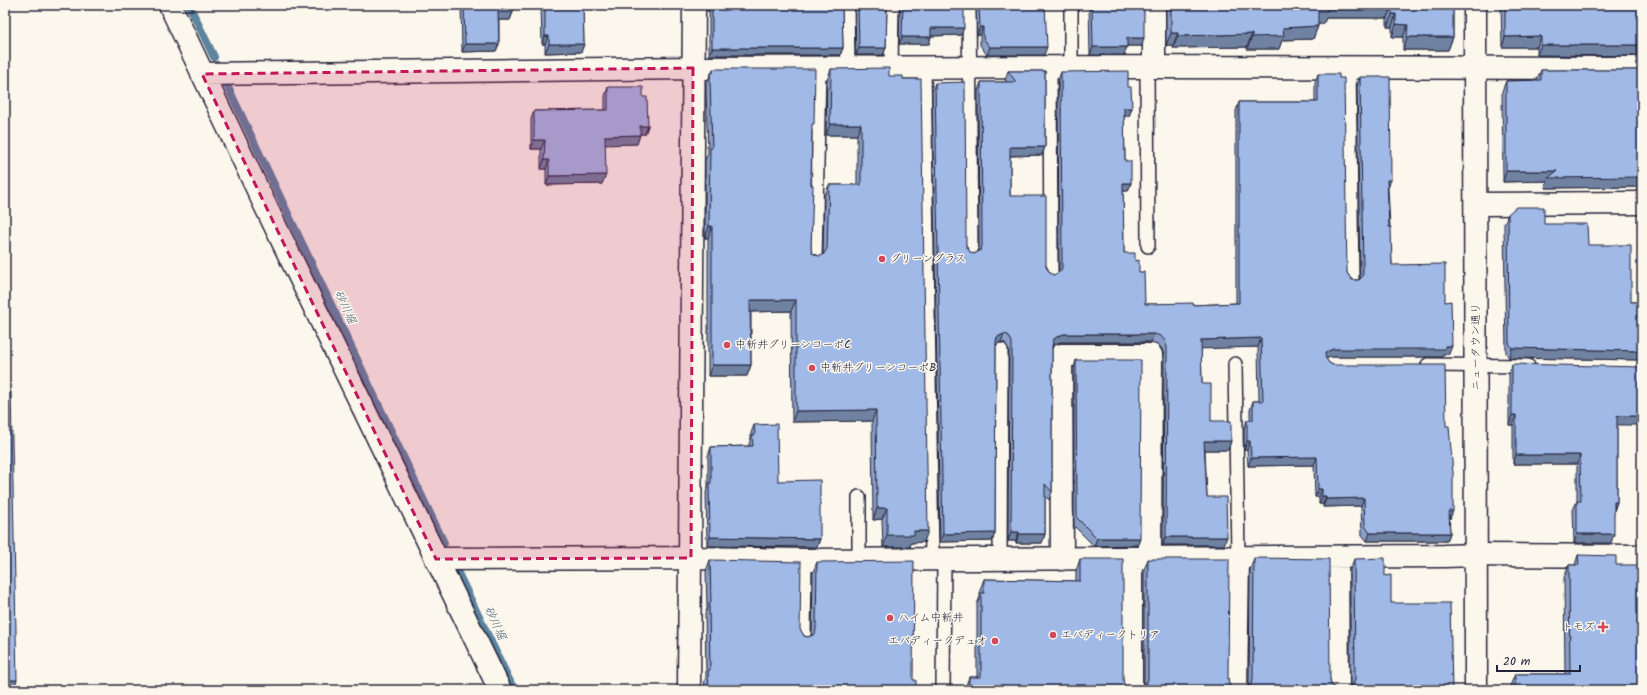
<svg xmlns="http://www.w3.org/2000/svg" width="1647" height="695" font-family="Kalam,'Klee One',sans-serif">
<rect width="100%" height="100%" fill="#fbf7ec"/>
<filter id="ink" filterUnits="userSpaceOnUse"><feTurbulence type="fractalNoise" baseFrequency=".025" numOctaves="2"/><feDisplacementMap in="SourceGraphic" scale="8" xChannelSelector="R" yChannelSelector="G"/><feConvolveMatrix kernelMatrix="1 2 1 2 8 2 1 2 1" color-interpolation-filters="sRGB"/></filter>
<g filter="url(#ink)">
<g fill="none" stroke-linecap="round" stroke-linejoin="round">
<path stroke="#5b849f" stroke-width="8" d="M189,5L214,57
M225,81L444,543
M455,567L514,690"/>
<defs>
<path id="lane" d="M847,5L848,68
M969,5L971,254
M1071,5V67
M924,67L932,558
M1147,67L1148,246
M891,68L892,5
M1050,68L1051,275
M1349,68L1352,281
M815,260L819,68
M1235,364L1238,557
M1428,365L1528,366
M859,497V559
M1000,559L1001,350
M804,640L805,560
M943,690L944,558"/>
<path id="street" d="M170,5L265,205L500,690
M1154,5V67
M202,74L693,68L1147,67L1642,68
M1476,204L1642,203
M1337,557L1338,690
M1131,558V690
M436,559L691,558L805,560L1444,556L1476,555L1642,556
M1062,559L1061,355H1151L1150,557
M689,690L694,5
M1236,690L1238,557"/>
<path id="secondary" d="M1475,5L1476,690"/>
</defs>
<use href="#lane" stroke="#22223b" stroke-width="16"/>
<use href="#street" stroke="#22223b" stroke-width="25"/>
<use href="#secondary" stroke="#22223b" stroke-width="25"/>
<use href="#lane" stroke="#fbf7ec" stroke-width="13"/>
<use href="#street" stroke="#fbf7ec" stroke-width="22"/>
<use href="#secondary" stroke="#fbf7ec" stroke-width="22"/>
</g>
<path fill="#8a9fc6" stroke="#22223b" d="M461,5H513V12L510,20H499V44L496,51L462,52Z
M542,5H583L584,44L581,52L545,53V44H542L541,7Z
M707,5H842L843,48L840,55H709V11H707Z
M855,5H887L886,48L883,55H856Z
M900,5H964L961,35L931,36L929,44H899Z
M976,5H1046L1045,6L1044,55H987L980,45V35H977Z
M1089,5H1144L1142,46H1127L1124,55H1090Z
M1166,5H1453V37L1448,50H1403V37H1392V27H1387V18H1326L1323,24H1318V26L1313,39L1282,40L1279,49H1247V47L1173,48V45H1166Z
M1501,5H1642V56L1537,55V47H1502Z
M713,69L812,130L811,248L812,253L819,256L823,255L824,197L829,185H857V135H826L827,80L831,69L889,76L924,542L911,543L910,547H883L882,519L873,520L872,421L792,422L791,311L751,312V365L747,376H708V238H705V160L708,153L706,91V84L711,73H712Z
M1541,70H1642V186H1639V187L1545,188L1547,181L1503,182L1502,91L1506,81L1537,80Z
M1008,71H1045V147L1042,155L1010,156V196L1050,273L1054,275L1059,272L1058,80L1061,72L1128,87L1132,108L1129,116H1124L1125,161L1131,183L1128,191H1123L1124,253L1135,261L1139,272L1145,304L1193,305L1236,303V111L1239,102H1315V82L1318,74L1347,273L1352,280H1359L1360,279L1357,86L1360,77L1391,180L1388,188L1392,265L1445,302L1449,354H1443L1442,357H1330L1326,359L1329,363L1446,426L1450,519H1449L1450,533L1447,541H1367L1362,535L1361,506L1323,507V504H1319V497H1315L1314,465L1248,466L1247,450H1244V429L1247,420H1250V410L1253,401H1259L1258,347L1201,348L1202,384L1211,421L1231,441L1228,450H1205L1207,497L1224,545H1163L1164,355L1162,349L1158,344L1151,342H1061L1055,344L1052,347V492L1049,500L1045,496V534L1042,543H1016V541H1008L1009,350L1005,343L1001,342L996,345L995,533L992,541L940,542L932,91L935,83L966,246L970,252L974,254L979,251L978,91L981,82H1007L1005,80Z
M608,87L643,97L648,126L645,134H640L637,144H605L602,184L546,185V169H541V149H531V119L534,111L605,110V96Z
M1508,214L1544,224L1588,245L1631,302H1642V360L1509,358L1506,353L1504,224Z
M1076,360L1140,538L1138,545L1094,546L1074,526V368Z
M1512,364L1617,425V502L1614,511L1611,543H1574L1573,510L1577,501V464H1513V425H1509V374Z
M754,425L778,481L820,539L817,547L707,546L706,492L708,486V456L711,447L749,446V444L751,438V433Z
M1578,555L1616,565L1642,690H1510V686L1515,674H1565L1564,578L1569,565H1575Z
M1254,558L1330,679L1331,685L1336,689L1246,690L1249,687L1250,570Z
M1080,559L1123,679L1124,685L1129,689L1131,690H965V688L969,677H977V604L980,597V590L984,579L1076,581V571Z
M1148,559L1228,678L1229,684L1233,689L1141,690L1144,687V570Z
M1354,559L1385,576L1391,603L1452,690L1349,689L1350,687V570Z
M710,560L800,629L804,636L808,637L812,635L813,572L817,562L913,680L916,690H705L704,681L706,678L705,614L707,609L706,571Z"/>
<path fill="#7082a1" stroke="#22223b" d="M709,5H711L709,11H707Z
M1328,5L1392,6L1387,18H1326L1323,24H1313L1318,11Z
M498,12H513L510,20H496Z
M1392,14H1396L1392,27H1387Z
M1396,24L1408,25L1403,37H1392Z
M1318,26L1313,39L1282,40L1279,49H1247L1252,37L1283,28Z
M980,27H983L980,35H977Z
M931,28H964L961,35L929,36Z
M1171,33H1178L1173,45H1166Z
M1252,34L1247,47L1173,48L1178,36Z
M545,36H549L545,44H542Z
M1541,36L1537,47H1502L1505,37Z
M902,37H931L929,44H899Z
M1407,37H1453L1448,50H1403Z
M1127,38H1144L1142,46H1125Z
M465,44H499L496,51L462,52Z
M549,44H584L581,52L545,53Z
M1541,45H1642V56L1537,55Z
M990,47H1047L1044,55H987Z
M1093,47H1127L1124,55H1090Z
M712,48H843L840,55H709Z
M859,48H886L883,55H856Z
M1124,108H1132L1129,116H1121Z
M830,124H861L857,135H826Z
M640,126H648L645,134H637Z
M640,135L637,144L602,145L605,136Z
M534,140H545L541,149H531Z
M1010,147H1045L1042,155L1007,156Z
M544,160H549L546,169H541Z
M1506,171H1557L1642,176V186H1639V187L1545,188L1547,181L1503,182Z
M606,175L602,184L546,185L549,176Z
M1387,180H1391L1388,188Z
M1123,183H1131L1128,191H1120Z
M709,226H712L708,238H705Z
M750,300H796L791,311L746,312Z
M1004,334L1001,342L994,346L997,337Z
M1064,334H1154L1151,342H1061L1055,344L1050,348L1053,340L1058,336Z
M1261,338L1258,347L1198,349L1201,340Z
M1452,346L1449,354H1443L1442,357H1330L1323,361L1326,352L1333,349Z
M1512,348L1642,351V360L1509,358Z
M712,365H751L747,376H708Z
M876,410L872,421L792,422L796,411Z
M1512,415H1516L1513,425H1509Z
M1617,416H1642V425H1614Z
M1204,441H1231L1228,450H1201Z
M1247,441H1250L1247,450H1244Z
M1516,455H1580L1577,464H1513Z
M1317,457L1314,465L1248,466L1251,458Z
M1318,489H1322L1319,497H1315Z
M1322,496H1326L1323,504H1319Z
M1364,498L1361,506L1323,507L1326,499Z
M1614,502H1617L1614,511Z
M877,508H887L882,519L873,520Z
M1449,511H1453L1450,519L1446,520Z
M914,531H928L924,542L911,543L910,547H883L887,535Z
M1011,532H1019L1016,541H1008Z
M995,533L992,541L940,542L943,534Z
M1370,533H1450L1447,541H1367Z
M1019,534H1045L1042,543H1016Z
M1577,534H1614L1611,543H1574Z
M710,537L820,539L817,547L707,546Z
M1166,537H1227L1224,545H1163Z
M1097,538H1140L1138,545L1094,546Z
M5,680H17L15,685H5Z"/>
<path fill="#a0b9e6" stroke="#22223b" d="M464,5H513V12H498L499,44H465Z
M545,5H583L584,44H549V36H545Z
M712,5H842L843,48H712Z
M858,5H887L886,48H859Z
M903,5H964V28H931V37H902Z
M979,5H1045L1047,47H990L983,38V27H980Z
M1092,5H1144V38H1127V47H1093Z
M1171,5H1453V37H1407L1408,25L1396,24V14H1392V6L1328,5V11H1318V26L1283,28L1284,36L1252,37V34L1178,36V33H1171Z
M1505,5H1642V45H1541V36L1505,37Z
M889,68V76H903V79H921L928,531H914V535H887V508H877L876,410L796,411V300H750L751,365H712V226H709L710,148H712L710,79L711,73H713V69H815L814,124H812L811,185H813L811,248L812,253L819,256L823,255L827,249L829,185H861V124H830L831,69Z
M1541,70H1642V177L1548,178L1557,171H1506V81L1541,80Z
M1008,71H1045V147H1010V196H1046V267L1050,273L1054,275L1061,271L1062,267L1061,72L1128,71V87H1131L1132,108H1124L1125,161H1131V183H1123L1124,253H1135V261L1139,260V272H1144L1145,304L1193,303V305L1239,303V102H1318V74H1339V78H1344L1347,273L1352,280H1359L1362,277L1363,273L1360,77H1390L1391,180H1387L1389,227H1391L1392,265L1445,264V302L1451,301L1452,346H1445V349H1333L1326,352L1325,357L1329,363L1333,365H1445L1446,426H1449L1453,473V511H1449L1450,533H1370L1365,526L1364,498L1326,499V496H1322V489H1318L1317,457L1251,458L1250,441H1247V420H1253V401H1263L1261,338L1201,340L1202,384H1211V421H1231V441H1204L1207,497H1226L1227,537H1166L1167,347L1165,341L1161,336L1154,334H1064L1058,336L1053,340L1052,347V492L1045,484V534H1019V532H1011L1012,342L1008,335L1004,334L997,337L996,342L995,533L943,534L935,83L965,82L966,246L970,252L974,254L981,250L982,246L981,82H1016Z
M608,87H643V97H647L648,126H640V135L605,136L606,175L549,176V160H544L545,140H534V111L608,110Z
M1516,207H1544V224H1587L1588,245H1631V302H1642V351L1512,348L1509,343L1508,214Z
M1076,360H1141L1140,538H1097L1077,518Z
M1512,364L1642,367V416H1617V502H1614V534H1577V501H1581L1580,455H1516V415H1512Z
M11,392L17,680H5V393Z
M777,424L778,481L820,480V539L710,537L709,483H711V447L753,446L752,435H755L754,425Z
M1578,555L1616,556V565H1642V690H1515V674H1570L1569,565H1579Z
M1254,558L1329,559L1330,679L1331,685L1336,689L1338,690H1245L1251,685L1253,679Z
M1385,558V576L1391,575V603H1450L1452,690H1346L1349,689L1353,685L1355,679L1354,559Z
M1080,559H1123V679L1124,685L1129,689L1131,690H969V677H981V593H984V579L1080,581Z
M1148,559H1229L1228,678L1229,684L1233,689L1236,690H1140H1141L1146,685L1148,679Z
M710,560L801,562L800,629L804,636L808,637L815,634L816,629L817,562L914,561L913,680H916V690H709L708,670H710L709,603H711Z"/>
</g>
<path fill="#c2185b" fill-opacity="0.2" stroke="#c2185b" stroke-width="3" stroke-dasharray="8 5" stroke-linejoin="round" d="M693,68L691,558L436,559L202,74Z"/>
<g fill="#d1495b" stroke="#fbf7ec" stroke-width="1.5">
<circle cx="882" cy="259" r="4"/>
<circle cx="727" cy="345" r="4"/>
<circle cx="812" cy="368" r="4"/>
<circle cx="890" cy="618" r="4"/>
<path d="M1601 621h4v4h4v4h-4v4h-4v-4h-4v-4h4z"/>
<circle cx="1053" cy="635" r="4"/>
<circle cx="995" cy="641" r="4"/>
</g>
<g text-anchor="middle" dominant-baseline="central" stroke-width="3" stroke-linejoin="round" paint-order="stroke">
<g font-size="11" fill="#22223b" stroke="#fbf7ec" text-anchor="start">
<text x="890" y="259">グリーングラス</text>
<text x="735" y="345">中新井グリーンコーポC</text>
<text x="820" y="368">中新井グリーンコーポB</text>
<text x="898" y="618">ハイム中新井</text>
<text x="1595" y="627" text-anchor="end">トモズ</text>
<text x="1061" y="635">エバディークトリア</text>
<text x="987" y="641" text-anchor="end">エバディークデュオ</text>
</g>
<g font-size="11" fill="#22223b" stroke="#fbf7ec">
<text transform="translate(1476 347) rotate(-90)">ニュータウン通り</text>
</g>
<g font-size="12" font-style="italic" fill="#435b75" stroke="#fbf7ec">
<text transform="translate(345 307) rotate(65)">砂川堀</text>
<text transform="translate(495 623) rotate(65)">砂川堀</text>
</g>
</g>
<rect width="1647" height="695" fill="none" stroke="#fbf7ec" stroke-width="20"/>
<rect x="10" y="10" width="1627" height="675" fill="none" stroke="#22223b" stroke-width="1.5" filter="url(#ink)"/>
<path d="M1497 665v6h83v-6" fill="none" stroke="#22223b" stroke-width="2"/>
<text x="1503" y="665" font-size="12" fill="#22223b" stroke="#fbf7ec" stroke-width="3" paint-order="stroke">20 m</text>
</svg>
